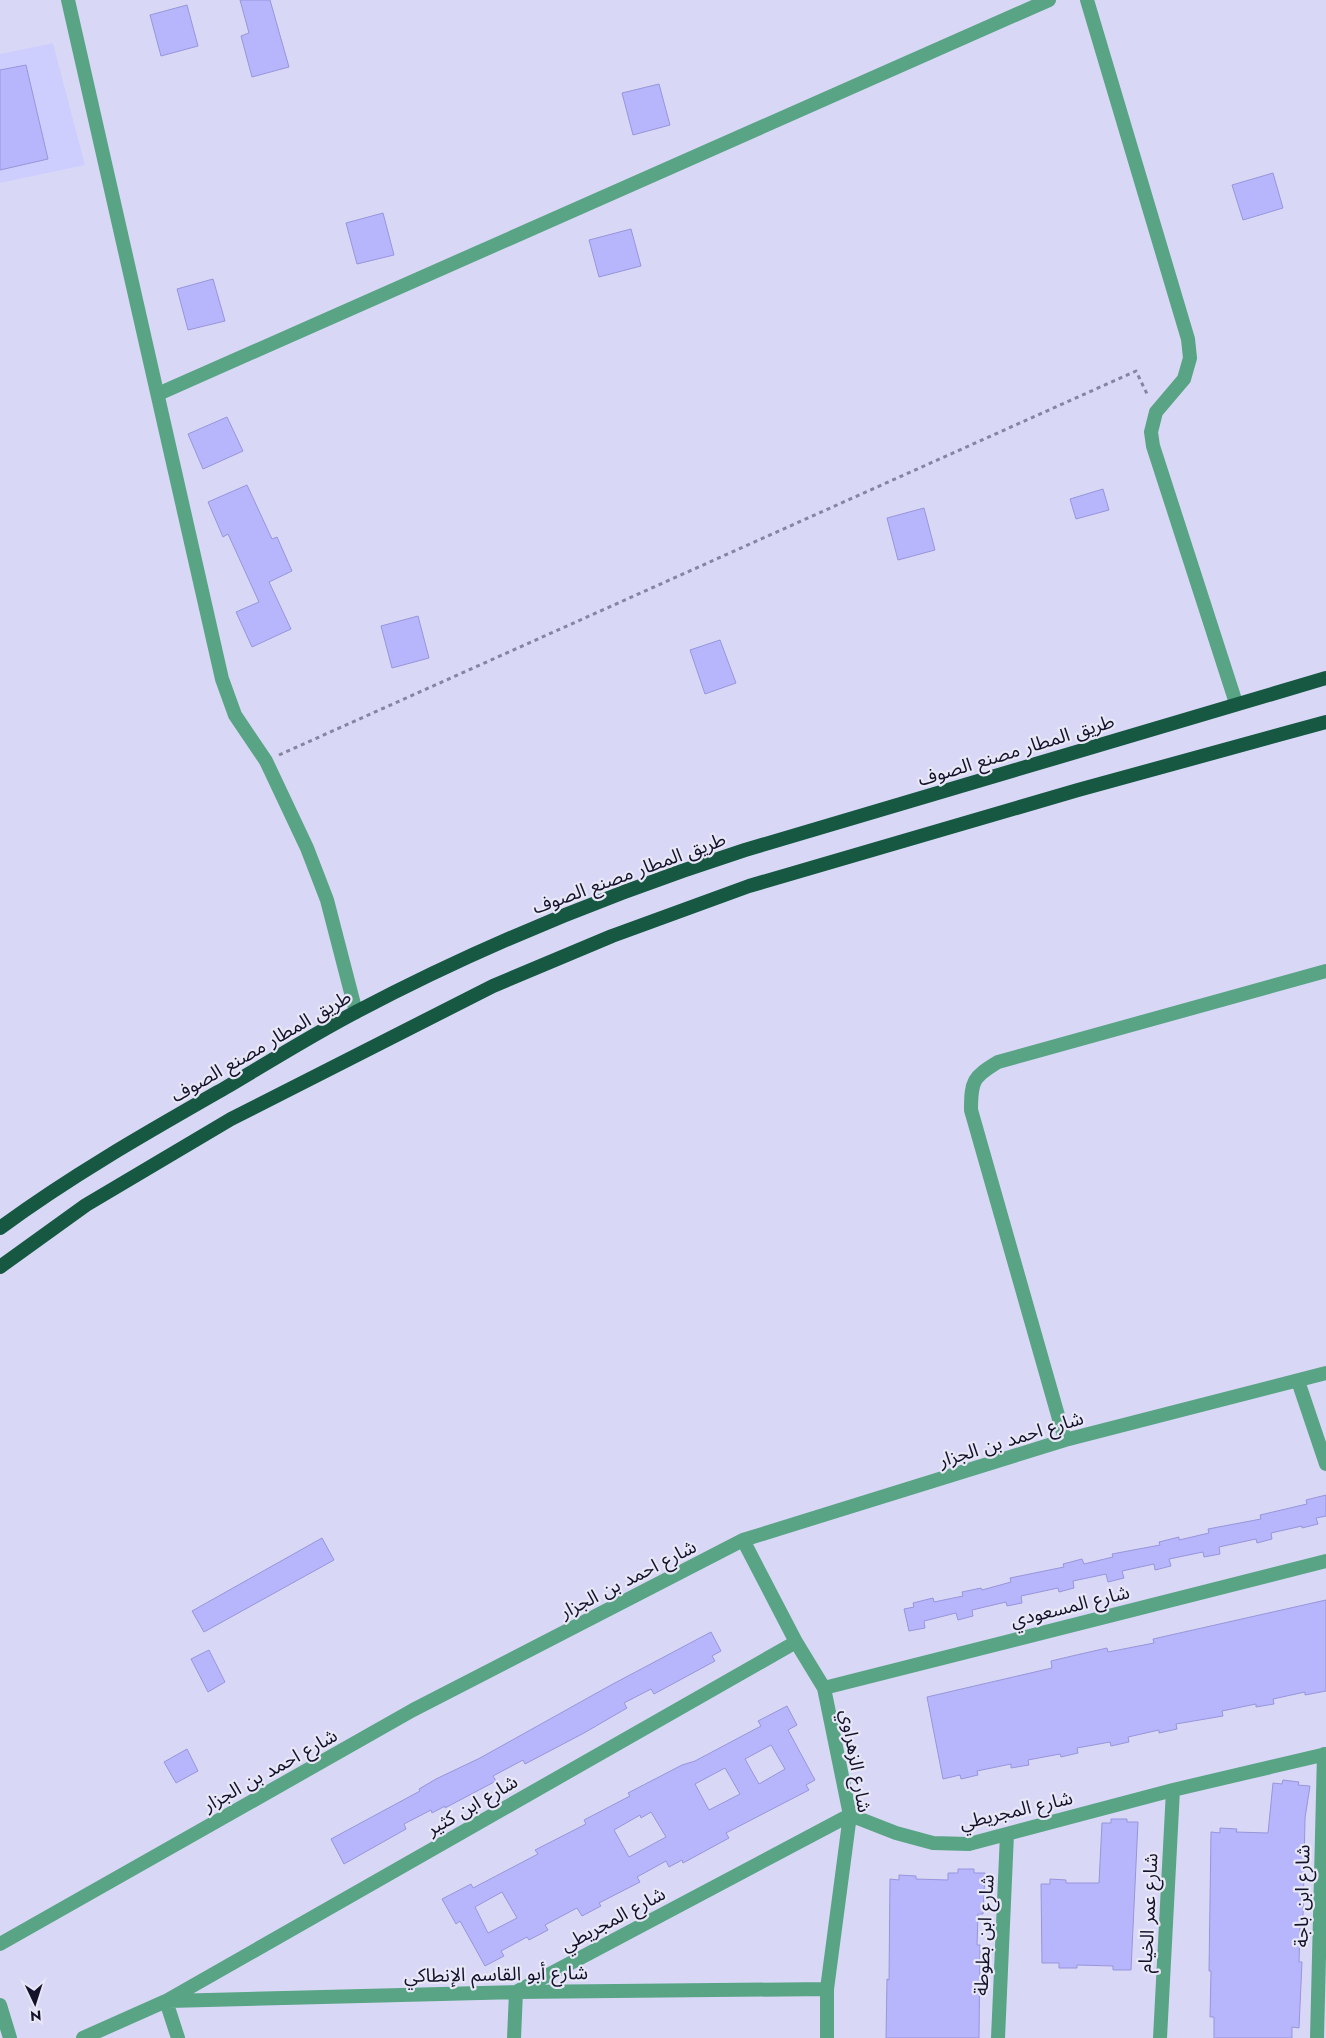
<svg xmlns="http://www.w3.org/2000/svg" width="1326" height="2038" font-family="Jost,'Noto Sans Arabic',sans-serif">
<rect width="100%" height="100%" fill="#d8d8f6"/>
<path fill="#cecefe" d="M53,43L85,165L0,183V54Z"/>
<path fill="#b7b5fc" stroke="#9895da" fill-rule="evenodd" d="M240,0H270L289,67L252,77L241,36L249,33Z
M187,5L198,46L161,56L150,15Z
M26,65L48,159L0,170V70Z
M659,84L670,125L633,135L622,93Z
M1273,173L1283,208L1243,220L1232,185Z
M383,213L394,255L357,264L346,223Z
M631,229L641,266L599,277L589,240Z
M213,279L225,321L188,330L177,289Z
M227,417L243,451L203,469L188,434Z
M247,485L272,539L277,537L292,571L269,582L291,629L252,647L236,612L259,602L228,534L223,537L208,502Z
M1103,489L1109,510L1076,519L1070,499Z
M924,508L935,550L898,560L887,518Z
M418,616L429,658L392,668L381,626Z
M720,640L736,683L705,694L690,650Z
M1326,1495V1516L1316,1518L1318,1524L1302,1528V1526L1271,1533L1272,1539L1257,1543L1256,1539L1219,1547L1220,1554L1204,1557L1203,1552L1169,1559L1171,1566L1155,1570L1154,1564L1122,1571L1124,1578L1108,1582L1106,1574L1073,1581L1074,1588L1059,1592L1058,1588L1021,1596L1022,1603L1007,1606L1006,1602L972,1610L973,1616L958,1620L956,1613L924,1621L925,1628L909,1631L904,1609L914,1607L913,1603L933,1598L934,1602L963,1596L962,1592L981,1588L982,1590L1011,1582L1010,1578L1064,1567L1063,1564L1082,1559L1084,1564L1113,1557L1112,1554L1160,1545L1159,1542L1179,1537V1540L1209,1533L1208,1529L1261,1519L1260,1515L1307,1504L1306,1500Z
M322,1538L334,1560L204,1632L192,1611Z
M1326,1600V1691L1305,1695V1692L1273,1699L1274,1704L1256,1707V1704L1222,1711L1223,1716L1176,1724L1177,1729L1159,1733V1730L1128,1737L1129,1742L1111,1746L1110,1742L1077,1748L1078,1753L1061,1757L1060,1754L1028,1760L1029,1765L1011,1768V1764L977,1771L978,1775L961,1779L960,1775L943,1779L927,1697L1052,1668L1051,1661L1072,1656L1107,1648L1108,1652L1154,1643L1153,1639Z
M711,1632L721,1651L712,1656L715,1661L654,1694L651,1689L624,1703L627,1708L584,1733L525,1764L523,1760L493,1776L496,1781L445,1808V1806L432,1813L431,1810L404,1824L406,1829L344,1864L331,1839L420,1791L419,1789L436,1779L480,1758L611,1685Z
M209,1650L225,1682L208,1692L191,1659Z
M787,1706L797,1725L788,1730L815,1780L806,1785L809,1790L726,1833L729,1838L683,1863L682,1860L669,1867L666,1861L637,1877L640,1882L599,1903L601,1906L582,1916L577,1908L545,1925L548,1930L529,1940L527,1937L501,1951L504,1956L485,1966L460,1921L456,1924L442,1899L471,1884L473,1888L538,1854L535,1850L586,1824L584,1820L630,1796L628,1793L682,1765L695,1761L761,1726L758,1721ZM771,1745L785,1769L759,1784L745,1759ZM725,1768L740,1794L709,1810L695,1784ZM651,1812L666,1837L629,1857L614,1830L640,1815L641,1818ZM502,1892L517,1918L488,1933L475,1907Z
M187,1749L198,1771L176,1783L164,1762Z
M1283,1780L1299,1782L1298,1785L1310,1786L1305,1818L1303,1919L1300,1928L1299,1962H1302L1299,2028L1292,2027V2038H1214V2017H1210L1211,1971H1209L1211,1832L1220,1833V1828L1237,1829L1236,1832L1268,1833L1273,1783L1282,1784Z
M1111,1819H1127V1822H1138L1131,1970H1113V1966L1077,1965V1968H1059V1963H1042L1041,1884H1050V1879L1066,1880V1883H1099L1102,1823H1111Z
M958,1869H974V1873H985L983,1914H978L977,1945H980L979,2038H886L887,1979L889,1980L890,1879L899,1880V1875L916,1876V1879L948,1880V1873H958Z"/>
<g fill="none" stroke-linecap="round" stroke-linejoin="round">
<path stroke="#8685a1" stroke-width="3" stroke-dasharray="4 4" stroke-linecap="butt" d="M279,755L1136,371L1148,396"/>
<path stroke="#59a485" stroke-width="14" d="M1087,0L1188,339L1190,358L1184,379L1156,412L1151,432L1153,446L1236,703
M158,394L1049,0
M1298,1381L1326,1464
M1065,1440L971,1110C971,1081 973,1077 998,1062L1326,971
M743,1540L796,1642L824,1688L850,1815L827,1989V2038
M824,1688L1326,1561
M0,1944L413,1710L743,1540L1065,1440L1326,1373
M166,2001L178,2038
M169,2001L516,1992L827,1989
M0,2005L10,2038
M83,2038L166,2001L796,1642
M514,2038L516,1992L850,1815L896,1833L933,1843L969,1844L1173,1790L1326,1754
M998,2038L1007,1834
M1160,2038L1173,1790
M1317,2038L1324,1754"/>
<path stroke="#59a485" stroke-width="14" d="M68,0L222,679L235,715L266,761L307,848L327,900L356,1012"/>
<path stroke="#165842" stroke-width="14" d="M0,1228C72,1175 148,1132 225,1088C269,1062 312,1035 356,1012C481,946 611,893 745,850L1326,678
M0,1267L86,1205L231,1119L493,986L612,936L749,886L1078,790L1326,722"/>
</g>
<g text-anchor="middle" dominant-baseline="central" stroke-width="4.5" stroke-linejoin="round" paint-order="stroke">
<g font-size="19" fill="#14122b" stroke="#e7e7f6">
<text transform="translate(1016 750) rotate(-17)">طريق المطار مصنع الصوف</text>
<text transform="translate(629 873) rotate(-20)">طريق المطار مصنع الصوف</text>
<text transform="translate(261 1046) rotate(-30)">طريق المطار مصنع الصوف</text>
<text transform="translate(1011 1439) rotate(-17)">شارع احمد بن الجزار</text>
<text transform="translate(628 1579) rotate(-27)">شارع احمد بن الجزار</text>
<text transform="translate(1070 1606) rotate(-14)">شارع المسعودي</text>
<text transform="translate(856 1761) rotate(80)">شارع الزهراوي</text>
<text transform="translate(270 1770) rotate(-29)">شارع احمد بن الجزار</text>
<text transform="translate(472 1805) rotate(-30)">شارع ابن كثير</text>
<text transform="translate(1016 1810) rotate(-13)">شارع المجريطي</text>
<text transform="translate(1302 1896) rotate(-89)">شارع ابن باجة</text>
<text transform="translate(1148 1913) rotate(-87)">شارع عمر الخيام</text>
<text transform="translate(613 1919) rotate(-28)">شارع المجريطي</text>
<text transform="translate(984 1935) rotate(-87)">شارع ابن بطوطة</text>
<text transform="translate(496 1974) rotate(-1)">شارع أبو القاسم الإنطاكي</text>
</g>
</g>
<g transform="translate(35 2003) rotate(176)" stroke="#e7e7f6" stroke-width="4" paint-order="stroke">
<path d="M0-4L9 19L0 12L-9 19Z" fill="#14122b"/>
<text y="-8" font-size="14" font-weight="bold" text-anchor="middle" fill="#14122b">N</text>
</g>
</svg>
